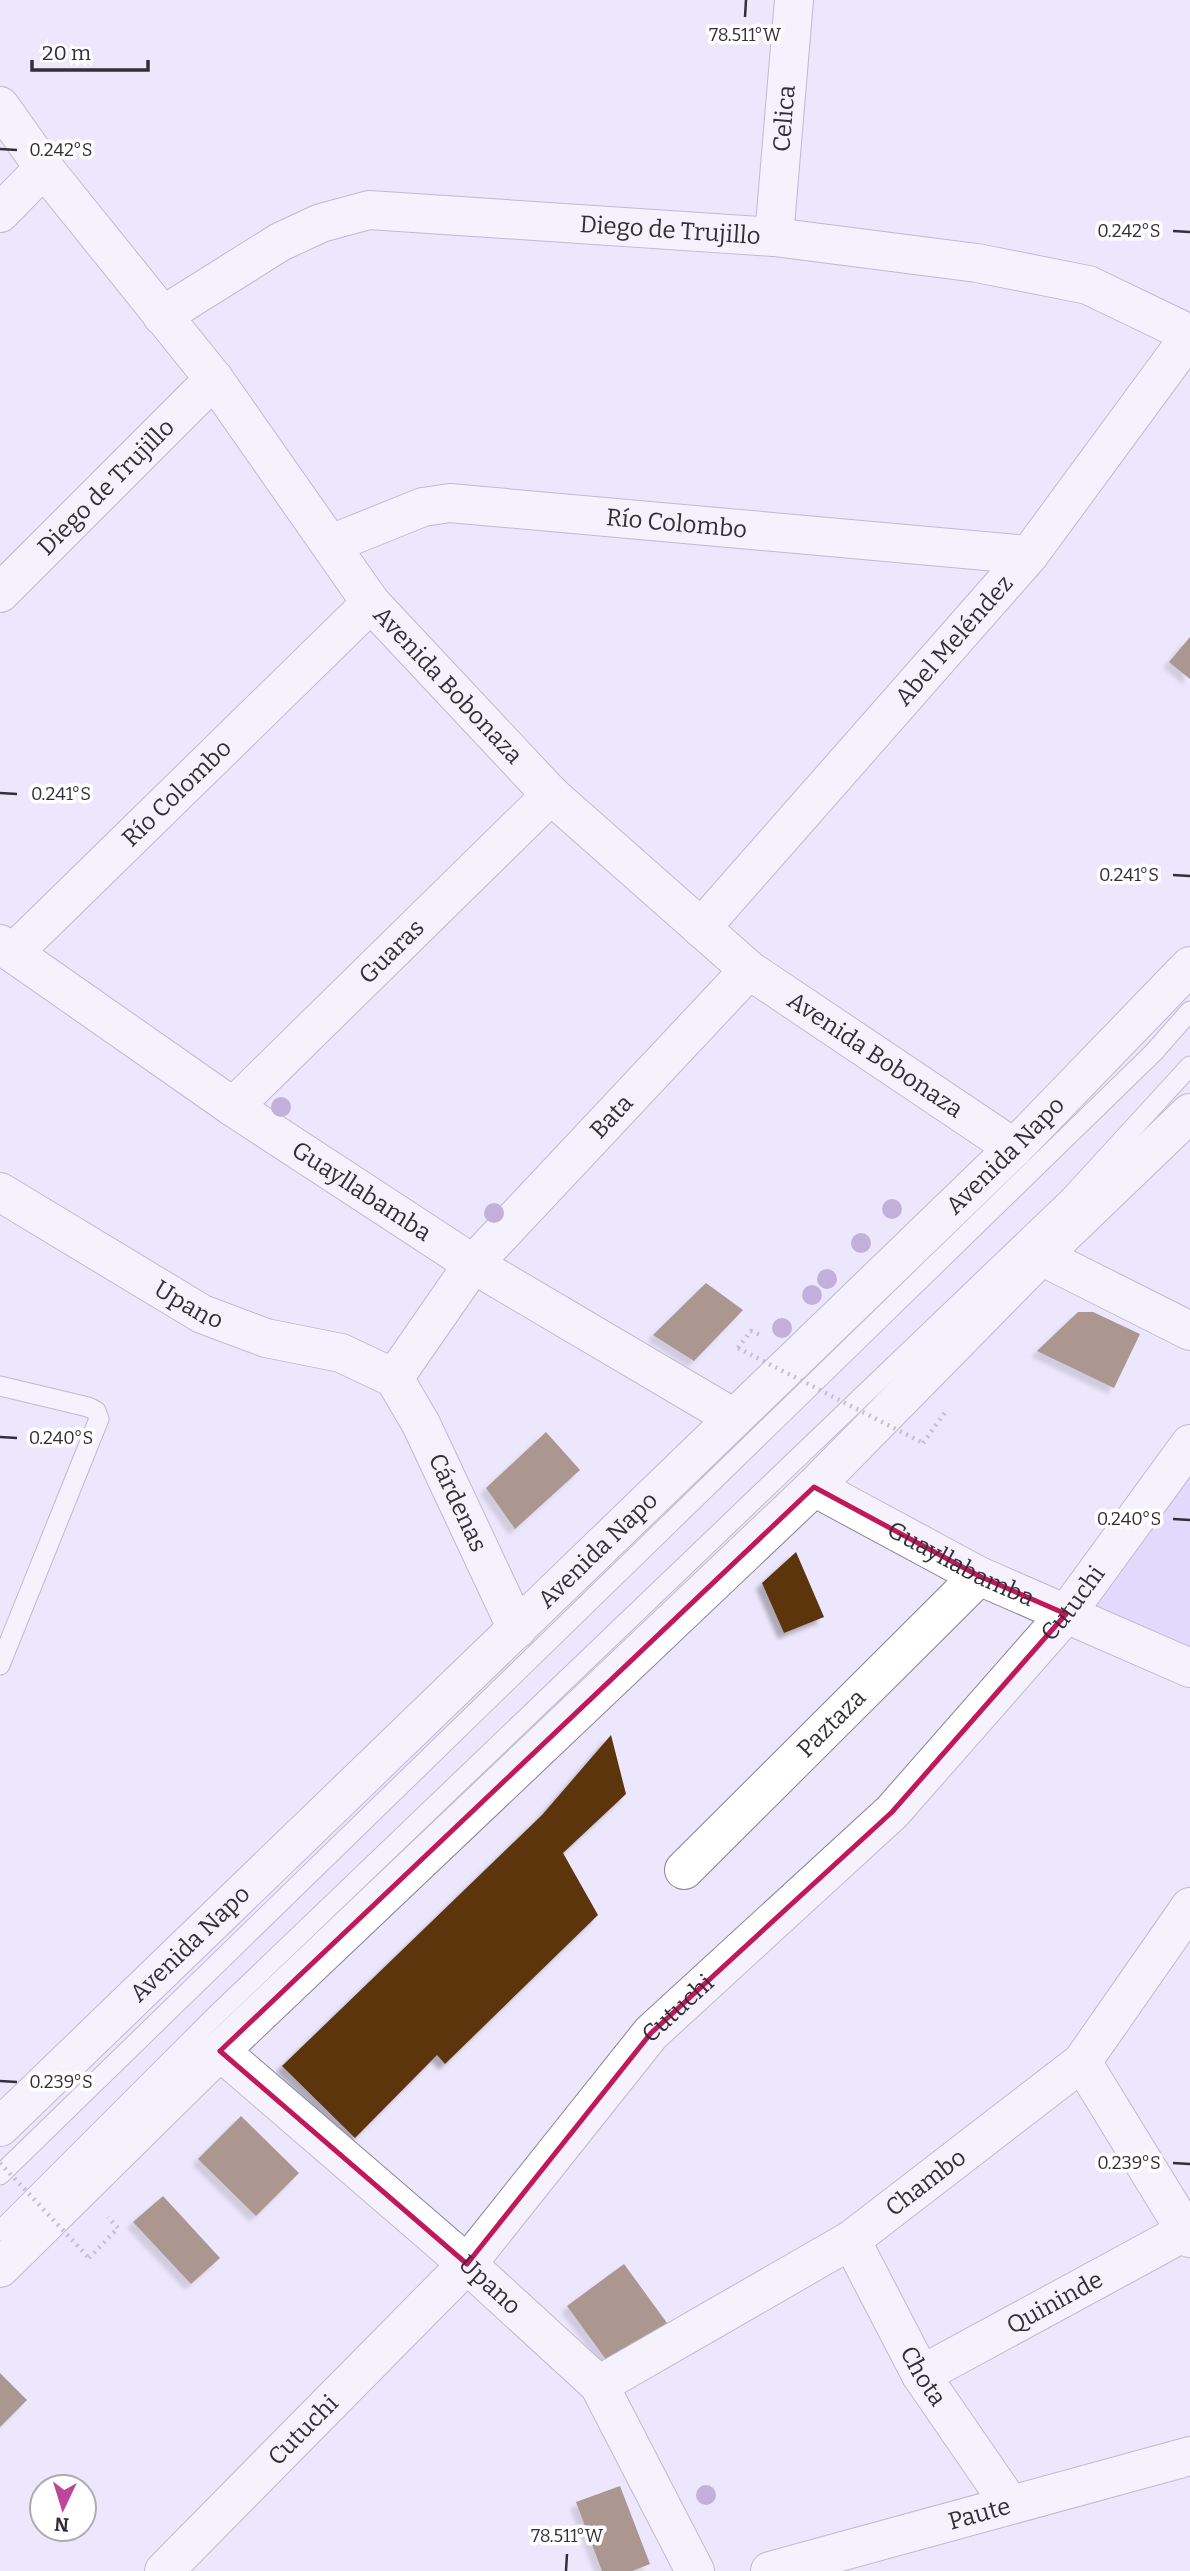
<svg xmlns="http://www.w3.org/2000/svg" width="1190" height="2571" font-family="Bitter,serif">
<defs>
<filter id="shadow"><feDropShadow dx="-6" dy="6" stdDeviation="2" flood-color="#0004"/></filter>
</defs>
<rect width="100%" height="100%" fill="#ede7fd"/>
<path fill="#d6c8fa" d="M1190,1444V1668L1066,1614Z"/>
<path fill="#5b3510" filter="url(#shadow)" d="M1190,637V679L1169,662Z
M706,1283L743,1310L694,1361L653,1335Z
M1078,1312H1093L1140,1334L1114,1388L1037,1351Z
M546,1432L580,1470L515,1529L486,1488Z
M796,1552L824,1617L784,1633L762,1583Z
M611,1735L626,1794L563,1853L598,1915L445,2064L437,2055L355,2138L282,2066L542,1815Z
M241,2116L299,2173L256,2216L198,2159Z
M163,2196L220,2258L191,2284L133,2222Z
M624,2264L667,2323L610,2365L567,2306Z
M0,2373L27,2400L0,2427Z
M620,2486L650,2564L632,2571H602L576,2502Z"/>
<g fill="none" stroke-linecap="round" stroke-linejoin="round">
<defs>
<path id="lane" d="M0,1386L88,1407L96,1411L99,1419L0,1665
M0,2175L1154,1052L1190,1011
M0,2231L213,2018L1070,1197L1190,1066"/>
<g id="street">
<path id="s1" d="M0,106L44,168L214,379L371,603L551,795L749,970L1014,1148"/>
<path d="M0,213L44,168"/>
<path id="s2" d="M774,237L794,0"/>
<path id="s3" d="M162,316L280,242L321,223L369,210L774,237L977,263L1088,285L1190,334"/>
<path id="s4" d="M331,544L423,507L450,503L1029,555"/>
<path id="s5" d="M0,593L214,379"/>
<path id="s6" d="M701,928L1029,555L1190,336"/>
<path id="s7" d="M0,944L233,1107L473,1264L734,1418"/>
<path id="s8" d="M13,953L371,603"/>
<path id="s9" d="M233,1107L551,795"/>
<path id="s10" d="M0,1192L202,1314L266,1338L341,1353L394,1378"/>
<path d="M1041,1256L1190,1331"/>
<path id="s11" d="M394,1378L473,1264L749,970"/>
<path id="s12" d="M394,1378L421,1424L517,1629"/>
<path id="s13" d="M814,1487L979,1576L1190,1668"/>
<path id="s14" d="M684,1870L979,1576"/>
<path id="s15" d="M220,2051L467,2264L599,2385L695,2571"/>
<path d="M1082,2062L1190,2238"/>
<path id="s16" d="M851,2240L921,2375L1009,2503"/>
<path id="s17" d="M921,2375L1190,2229"/>
<path id="s18" d="M599,2385L851,2240L1082,2062L1190,1907"/>
<path id="s19" d="M164,2571L467,2264L651,2033L892,1812L1066,1614L1190,1444"/>
<path id="s20" d="M770,2571L1190,2456"/>
</g>
<g id="primary">
<path id="s21" d="M0,2127L1014,1148L1190,966"/>
<path d="M0,2268L220,2051L814,1487L1041,1256L1190,1113"/>
</g>
</defs>
<use href="#lane" stroke="#888397" stroke-width="21"/>
<use href="#street" stroke="#888397" stroke-width="40"/>
<use href="#primary" stroke="#888397" stroke-width="40"/>
<path stroke="#938e9e" stroke-width="4.5" stroke-dasharray="2 5" stroke-linecap="butt" d="M738,1348L751,1331L762,1336
M923,1443L946,1411
M89,2258L118,2228L108,2217"/>
<use href="#lane" stroke="#fff" stroke-width="19"/>
<use href="#street" stroke="#fff" stroke-width="38"/>
<use href="#primary" stroke="#fff" stroke-width="38"/>
<path stroke="#938e9e" stroke-width="4.5" stroke-dasharray="2 5" stroke-linecap="butt" d="M738,1348L923,1443
M0,2163L89,2258"/>
</g>
<g fill="#8c6fb0">
<circle cx="281" cy="1107" r="10"/>
<circle cx="892" cy="1209" r="10"/>
<circle cx="494" cy="1213" r="10"/>
<circle cx="861" cy="1243" r="10"/>
<circle cx="827" cy="1279" r="10"/>
<circle cx="812" cy="1295" r="10"/>
<circle cx="782" cy="1328" r="10"/>
<circle cx="706" cy="2495" r="10"/>
</g>
<path d="M0 0H1190V2571H0ZM814,1487L979,1576L1066,1614L892,1812L651,2033L467,2264L220,2051Z" fill="#ede7fd" fill-opacity=".55" fill-rule="evenodd"/>
<path fill="none" stroke="#c2185b" stroke-width="5" stroke-linejoin="round" d="M814,1487L979,1576L1066,1614L892,1812L651,2033L467,2264L220,2051Z"/>
<path fill="none" stroke="#322f38" stroke-width="2.5" d="M745,17L746,0M0,149L17,150M1173,231L1190,232M0,793L17,794M1173,875L1190,876M0,1437L17,1438M1173,1519L1190,1520M0,2081L17,2082M1173,2163L1190,2164M566,2571L567,2554"/>
<g text-anchor="middle" dominant-baseline="central" stroke-width="7" stroke-linejoin="round" paint-order="stroke">
<g font-size="24" fill="#322f38" stroke="#fff">
<text stroke="none"><textPath href="#s2" startOffset="119">Celica</textPath></text>
<text stroke="none"><textPath href="#s3" startOffset="536">Diego de Trujillo</textPath></text>
<text stroke="none"><textPath href="#s5" startOffset="150">Diego de Trujillo</textPath></text>
<text stroke="none"><textPath href="#s4" startOffset="354">Río Colombo</textPath></text>
<text stroke="none"><textPath href="#s6" startOffset="383">Abel Meléndez</textPath></text>
<text stroke="none"><textPath href="#s1" startOffset="733">Avenida Bobonaza</textPath></text>
<text stroke="none"><textPath href="#s8" startOffset="229">Río Colombo</textPath></text>
<text stroke="none"><textPath href="#s9" startOffset="222">Guaras</textPath></text>
<text stroke="none"><textPath href="#s1" startOffset="1300">Avenida Bobonaza</textPath></text>
<text stroke="none"><textPath href="#s11" startOffset="341">Bata</textPath></text>
<text stroke="none"><textPath href="#s21" startOffset="1398">Avenida Napo</textPath></text>
<text stroke="none"><textPath href="#s7" startOffset="438">Guayllabamba</textPath></text>
<text stroke="none"><textPath href="#s10" startOffset="220">Upano</textPath></text>
<text stroke="none"><textPath href="#s12" startOffset="140">Cárdenas</textPath></text>
<text stroke="none"><textPath href="#s21" startOffset="831">Avenida Napo</textPath></text>
<text stroke="none"><textPath href="#s13" startOffset="166">Guayllabamba</textPath></text>
<text stroke="none"><textPath href="#s19" startOffset="1330">Cutuchi</textPath></text>
<text stroke="none"><textPath href="#s14" startOffset="208">Paztaza</textPath></text>
<text stroke="none"><textPath href="#s21" startOffset="264">Avenida Napo</textPath></text>
<text stroke="none"><textPath href="#s19" startOffset="763">Cutuchi</textPath></text>
<text stroke="none"><textPath href="#s18" startOffset="385">Chambo</textPath></text>
<text stroke="none"><textPath href="#s15" startOffset="357">Upano</textPath></text>
<text stroke="none"><textPath href="#s17" startOffset="152">Quininde</textPath></text>
<text stroke="none"><textPath href="#s16" startOffset="154">Chota</textPath></text>
<text stroke="none"><textPath href="#s19" startOffset="198">Cutuchi</textPath></text>
<text stroke="none"><textPath href="#s20" startOffset="217">Paute</textPath></text>
</g>
</g>
<g font-size="18" text-anchor="middle" fill="#322f38" stroke="#fff" stroke-width="7" stroke-linejoin="round" paint-order="stroke">
<text x="745" y="41">78.511°W</text>
<text x="61" y="156">0.242°S</text>
<text x="1129" y="237">0.242°S</text>
<text x="61" y="800">0.241°S</text>
<text x="1129" y="881">0.241°S</text>
<text x="61" y="1444">0.240°S</text>
<text x="1129" y="1525">0.240°S</text>
<text x="61" y="2088">0.239°S</text>
<text x="1129" y="2169">0.239°S</text>
<text x="567" y="2542">78.511°W</text>
</g>
<g transform="translate(63 2508) rotate(184)"><circle r="33" fill="#ffffff" stroke="#adacaf" stroke-width="2"/>
<path d="M0-5L12 26L0 18L-12 26Z" fill="#be4599"/>
<text y="-10" font-size="19" font-weight="bold" text-anchor="middle" fill="#322f38">N</text>
</g>
<path d="M32 60v10h116v-10" fill="none" stroke="#322f38" stroke-width="3.5"/>
<text x="42" y="60" font-size="21" fill="#322f38" stroke="#ffffff" stroke-width="5" paint-order="stroke">20 m</text>
</svg>
